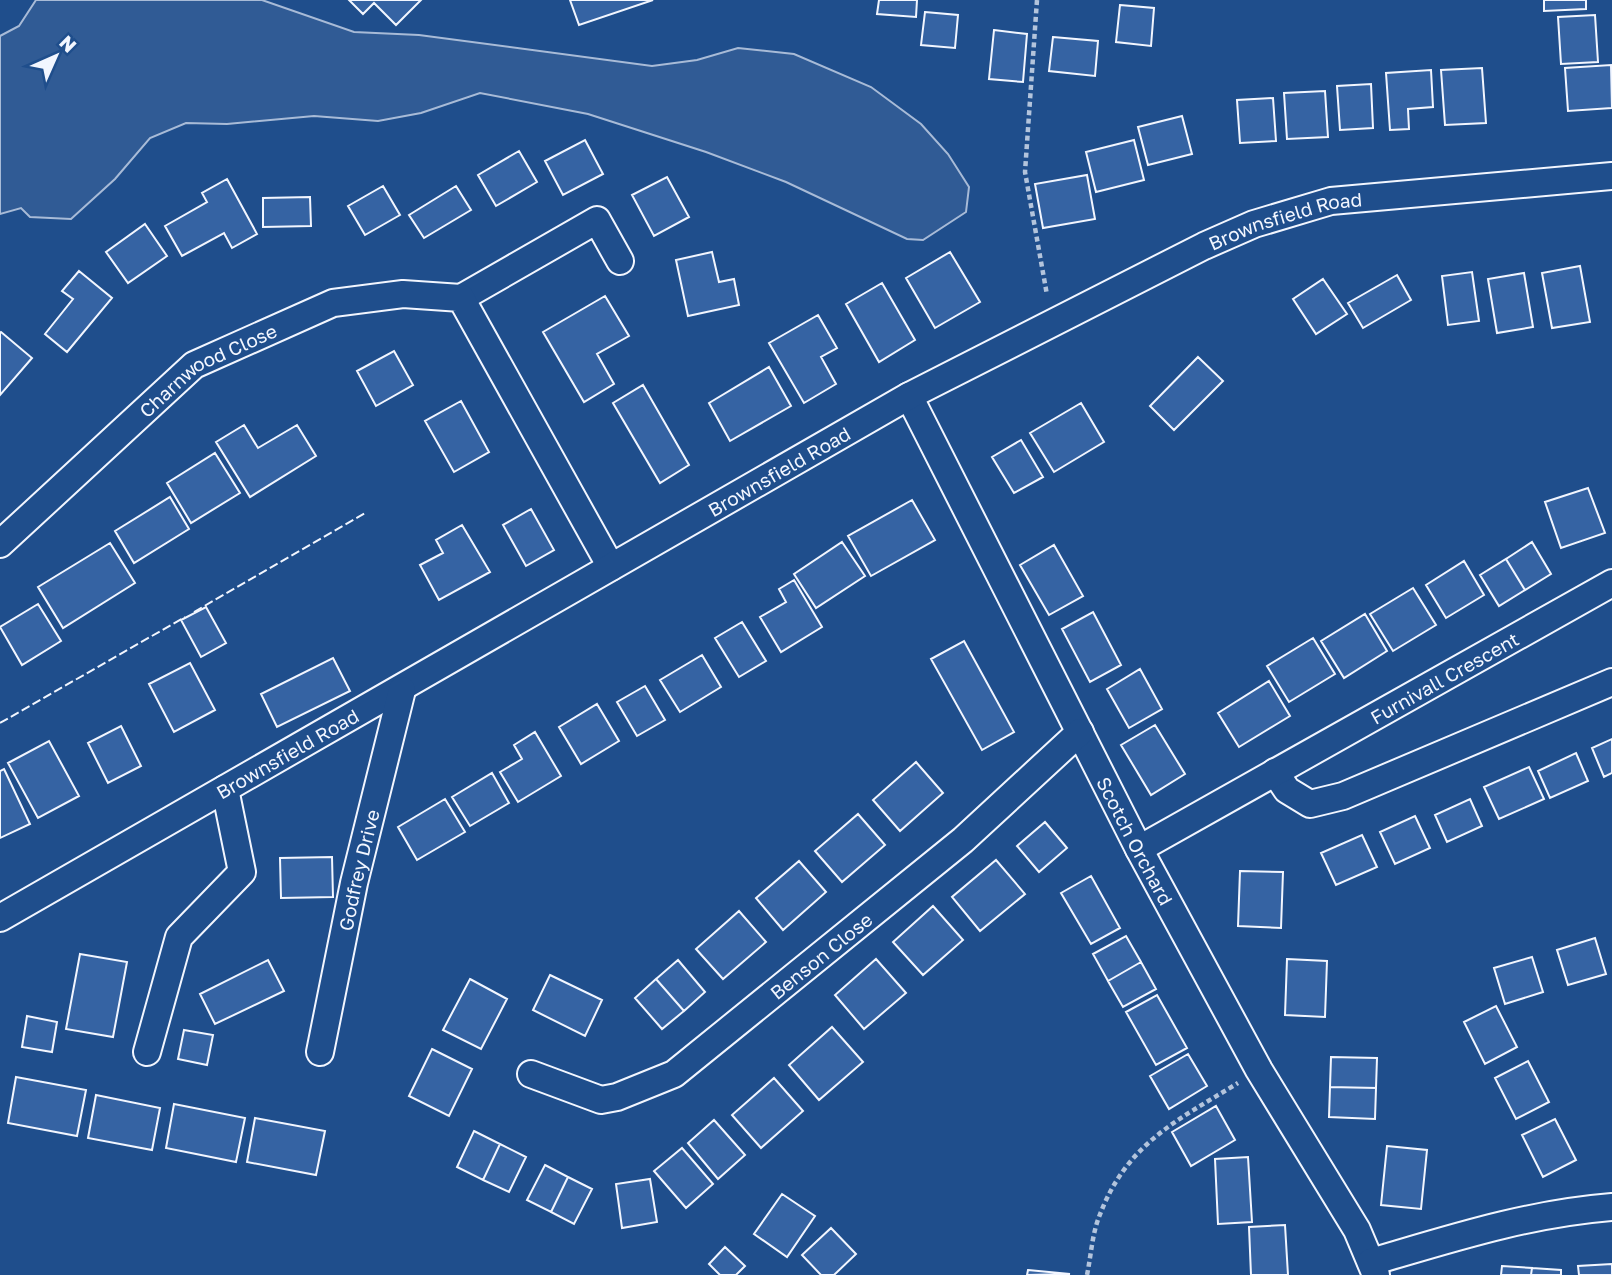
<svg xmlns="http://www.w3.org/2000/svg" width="1612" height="1275" font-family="'Golos Text',sans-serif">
<rect width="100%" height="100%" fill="#1f4e8c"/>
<path fill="#305b95" stroke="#a8bbd7" stroke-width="2" d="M36,0H262L354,32L419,35L652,66L697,60L738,48L794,54L871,87L921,124L948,154L969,187L966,212L923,240L907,239L786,182L706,152L588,114L480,93L421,113L378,121L314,116L227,124L186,123L150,138L115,179L71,219L30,217L21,208L0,214V36L19,26Z"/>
<path fill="#3563a3" stroke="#f2f6ff" stroke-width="2" d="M349,0H421L396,25L374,3L363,14Z
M570,0H653L579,25Z
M879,0H917L916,17L877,14Z
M1544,0H1586V9L1544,11Z
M1120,5L1154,8L1151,46L1116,42Z
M925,12L958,15L955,48L921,45Z
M1595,15L1598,62L1561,64L1558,17Z
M994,30L1027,34L1023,82L989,79Z
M1053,37L1098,41L1095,76L1049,71Z
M1611,65L1612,108L1568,111L1565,68Z
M1482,68L1486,123L1445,125L1441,70Z
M1431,70L1433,107L1408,109L1409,129L1390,130L1386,73Z
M1371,84L1373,128L1340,130L1337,86Z
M1325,91L1328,137L1287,139L1284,93Z
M1273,98L1276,141L1240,143L1237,100Z
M1182,116L1192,154L1148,165L1138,127Z
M585,140L603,174L563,195L545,161Z
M1134,140L1144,180L1096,192L1086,152Z
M519,151L537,182L496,206L478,175Z
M1087,175L1095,219L1043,228L1035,184Z
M667,177L689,217L654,236L632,195Z
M227,179L257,234L232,248L224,233L182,256L165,226L207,202L202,193Z
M383,186L400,215L365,235L348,206Z
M456,186L471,210L424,238L409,215Z
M310,197L311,226L263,227V198Z
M145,224L167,256L128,283L106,252Z
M712,252L719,282L734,279L739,305L688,316L676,260Z
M950,252L980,302L935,328L906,278Z
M1580,266L1590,322L1552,328L1542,273Z
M79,271L112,298L67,352L45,334L73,299L62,291Z
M1472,272L1479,321L1448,325L1442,276Z
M1524,273L1533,327L1497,333L1488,279Z
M1397,275L1411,300L1363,328L1348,303Z
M1323,279L1347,314L1316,334L1293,299Z
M882,283L915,340L879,362L846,304Z
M605,296L629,336L597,354L614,384L584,402L543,332Z
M818,315L837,348L821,357L836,384L804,403L769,343Z
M1,332L32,358L0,395V333Z
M394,351L413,385L376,406L357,371Z
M1198,357L1223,381L1174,430L1150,406Z
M769,367L791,406L730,441L709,403Z
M643,385L689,465L660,483L613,403Z
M461,401L489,452L454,472L425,421Z
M1081,403L1104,442L1054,472L1030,433Z
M244,425L258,448L297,425L316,456L250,497L216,442Z
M1021,440L1043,477L1014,493L992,457Z
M215,453L240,493L191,523L167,483Z
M1588,488L1605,533L1561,548L1545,502Z
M170,497L189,529L134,563L115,531Z
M912,500L935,540L871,576L848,536Z
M531,509L554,550L526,566L503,525Z
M462,525L490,572L439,600L420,565L443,553L436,540Z
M842,542L865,576L816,608L794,574Z
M1532,542L1551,574L1525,590L1506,559Z
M110,543L135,583L63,628L38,587Z
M1054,545L1083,596L1049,615L1020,565Z
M1506,559L1525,590L1499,606L1480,575Z
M1464,561L1484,595L1446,618L1426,585Z
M794,580L822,627L781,652L760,617L786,602L779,589Z
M1413,588L1436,625L1393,651L1370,614Z
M38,604L61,641L22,665L0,627Z
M206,607L226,643L201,657L181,620Z
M1093,612L1121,665L1090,682L1062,629Z
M1365,614L1387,651L1344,678L1321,641Z
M742,622L766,661L739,677L715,638Z
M1313,638L1335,674L1289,702L1267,666Z
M964,641L1014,732L982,750L931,659Z
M702,655L721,687L680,712L660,680Z
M333,658L350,691L277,727L261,694Z
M190,663L215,710L174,732L149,684Z
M1140,669L1162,709L1129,728L1107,689Z
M1269,681L1290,716L1239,747L1218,713Z
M645,686L665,720L637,736L617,702Z
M597,704L619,741L581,764L559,727Z
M1155,725L1185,774L1151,795L1121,745Z
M121,726L141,766L108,783L88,743Z
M535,732L561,776L518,802L500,772L522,759L514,745Z
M1612,739V773L1604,777L1592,748Z
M49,741L79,796L38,818L8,763Z
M1576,753L1588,781L1550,798L1538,771Z
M916,762L943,793L900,831L873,800Z
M1529,767L1544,799L1499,819L1484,787Z
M4,769L30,824L0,838V771Z
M492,773L509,803L470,826L452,797Z
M445,799L465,832L417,860L398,827Z
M1470,799L1482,826L1447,842L1435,815Z
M858,814L885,845L842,882L815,851Z
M1415,816L1430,848L1395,864L1380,832Z
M1045,822L1067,848L1039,872L1017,846Z
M1362,835L1377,867L1336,885L1321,853Z
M332,857L333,897L281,898L280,858Z
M996,860L1025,894L980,931L952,897Z
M799,861L826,892L783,930L756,898Z
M1240,871L1283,872L1281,928L1238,926Z
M1091,876L1120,928L1091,944L1061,893Z
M933,906L963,940L923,975L893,942Z
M739,911L766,942L723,979L696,949Z
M1126,936L1141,962L1108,981L1093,954Z
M1595,938L1606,974L1568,985L1557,950Z
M80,954L127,962L113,1037L66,1029Z
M1532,957L1543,992L1505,1004L1494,968Z
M876,959L906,993L864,1029L835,995Z
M1287,959L1327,961L1325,1017L1285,1015Z
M268,960L284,991L215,1024L200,994Z
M678,960L705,992L684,1011L656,979Z
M1141,962L1156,989L1123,1007L1108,981Z
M550,975L602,1000L585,1036L533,1010Z
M470,979L507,999L481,1049L443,1030Z
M656,979L684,1011L662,1029L635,998Z
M1157,995L1187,1048L1156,1065L1126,1012Z
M1496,1006L1517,1047L1485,1064L1464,1022Z
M27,1016L57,1022L52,1052L22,1047Z
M832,1027L863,1062L819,1100L789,1065Z
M184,1030L213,1035L207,1065L178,1059Z
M432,1049L472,1069L449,1116L409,1096Z
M1188,1054L1207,1086L1169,1109L1150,1076Z
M1331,1057L1377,1058L1376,1088L1330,1087Z
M1528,1061L1549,1102L1516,1119L1495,1078Z
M16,1077L86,1090L77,1136L8,1123Z
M774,1078L803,1111L761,1148L732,1115Z
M1330,1087L1376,1088L1375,1119L1329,1117Z
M96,1095L160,1108L152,1150L88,1138Z
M174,1104L245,1118L236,1162L166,1148Z
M1216,1106L1235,1140L1191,1166L1172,1132Z
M255,1118L325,1131L316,1175L247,1162Z
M1555,1119L1576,1160L1543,1177L1522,1135Z
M714,1120L745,1155L718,1179L688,1143Z
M474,1131L500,1144L483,1180L457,1167Z
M500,1144L526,1157L509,1192L483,1180Z
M1387,1146L1427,1150L1421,1209L1381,1205Z
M682,1148L713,1184L686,1208L654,1171Z
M1248,1157L1252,1222L1218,1224L1215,1159Z
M545,1165L568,1177L551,1212L527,1200Z
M568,1177L592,1189L574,1224L551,1212Z
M650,1179L657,1222L622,1228L616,1184Z
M782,1194L815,1216L787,1257L754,1234Z
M1285,1225L1288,1275H1251L1249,1227Z
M831,1228L856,1254L834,1275H821L802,1255Z
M725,1247L745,1266L736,1275H720L709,1264Z
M1612,1264V1275H1579L1578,1266Z
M1502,1266L1532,1268L1531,1275H1501Z
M1532,1268L1561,1270V1275H1531Z
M1028,1270L1070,1274L1027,1275Z"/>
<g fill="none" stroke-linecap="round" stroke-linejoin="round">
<defs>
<g id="street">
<path d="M461,298L597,220L620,261"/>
<path id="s1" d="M909,396L1139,849L1259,1070L1357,1230L1376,1275"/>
<path id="s2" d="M0,544L194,365L333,303L403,294L461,298L611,567"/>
<path d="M1275,772L1287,790L1310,804L1343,796L1612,682"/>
<path id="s3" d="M1139,849L1612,583"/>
<path id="s4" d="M0,918L909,396L1204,246L1254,224L1331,201L1612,176"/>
<path d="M147,1052L179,937L242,872L225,789"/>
<path id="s5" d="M320,1052L354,883L402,690"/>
<path id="s6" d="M531,1074L601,1100L617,1097L674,1074L963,840L1080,732"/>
<path d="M1371,1262C1453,1238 1526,1214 1612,1207"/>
</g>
</defs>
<use href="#street" stroke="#f2f6ff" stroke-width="30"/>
<path stroke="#b3c4dc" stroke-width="4.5" stroke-dasharray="5 3.5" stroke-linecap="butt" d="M1037,0L1025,172L1047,295
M1087,1275C1091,1256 1092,1235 1099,1217C1126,1144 1176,1121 1238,1083"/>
<use href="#street" stroke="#1f4e8c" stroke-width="26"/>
<path stroke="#f2f6ff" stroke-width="2" stroke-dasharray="9 3.5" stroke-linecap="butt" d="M194,612L367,512
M0,723L185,617"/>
</g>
<g text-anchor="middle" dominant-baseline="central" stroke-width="5" stroke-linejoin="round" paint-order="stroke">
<g font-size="19" fill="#f2f6ff" stroke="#1f4e8c">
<text stroke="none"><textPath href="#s4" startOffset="1465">Brownsfield Road</textPath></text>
<text stroke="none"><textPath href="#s2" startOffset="273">Charnwood Close</textPath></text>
<text stroke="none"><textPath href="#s4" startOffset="898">Brownsfield Road</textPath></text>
<text stroke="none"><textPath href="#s3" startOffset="350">Furnivall Crescent</textPath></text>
<text stroke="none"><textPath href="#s4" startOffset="331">Brownsfield Road</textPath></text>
<text stroke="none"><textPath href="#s1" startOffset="499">Scotch Orchard</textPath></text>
<text stroke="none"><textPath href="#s5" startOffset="186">Godfrey Drive</textPath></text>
<text stroke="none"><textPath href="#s6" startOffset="341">Benson Close</textPath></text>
</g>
</g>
<g transform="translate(56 56) rotate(45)" stroke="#1f4e8c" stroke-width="5" paint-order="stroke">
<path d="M0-5L12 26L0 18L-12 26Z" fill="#f2f6ff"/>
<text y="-10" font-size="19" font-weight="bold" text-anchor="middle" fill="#f2f6ff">N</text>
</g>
</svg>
